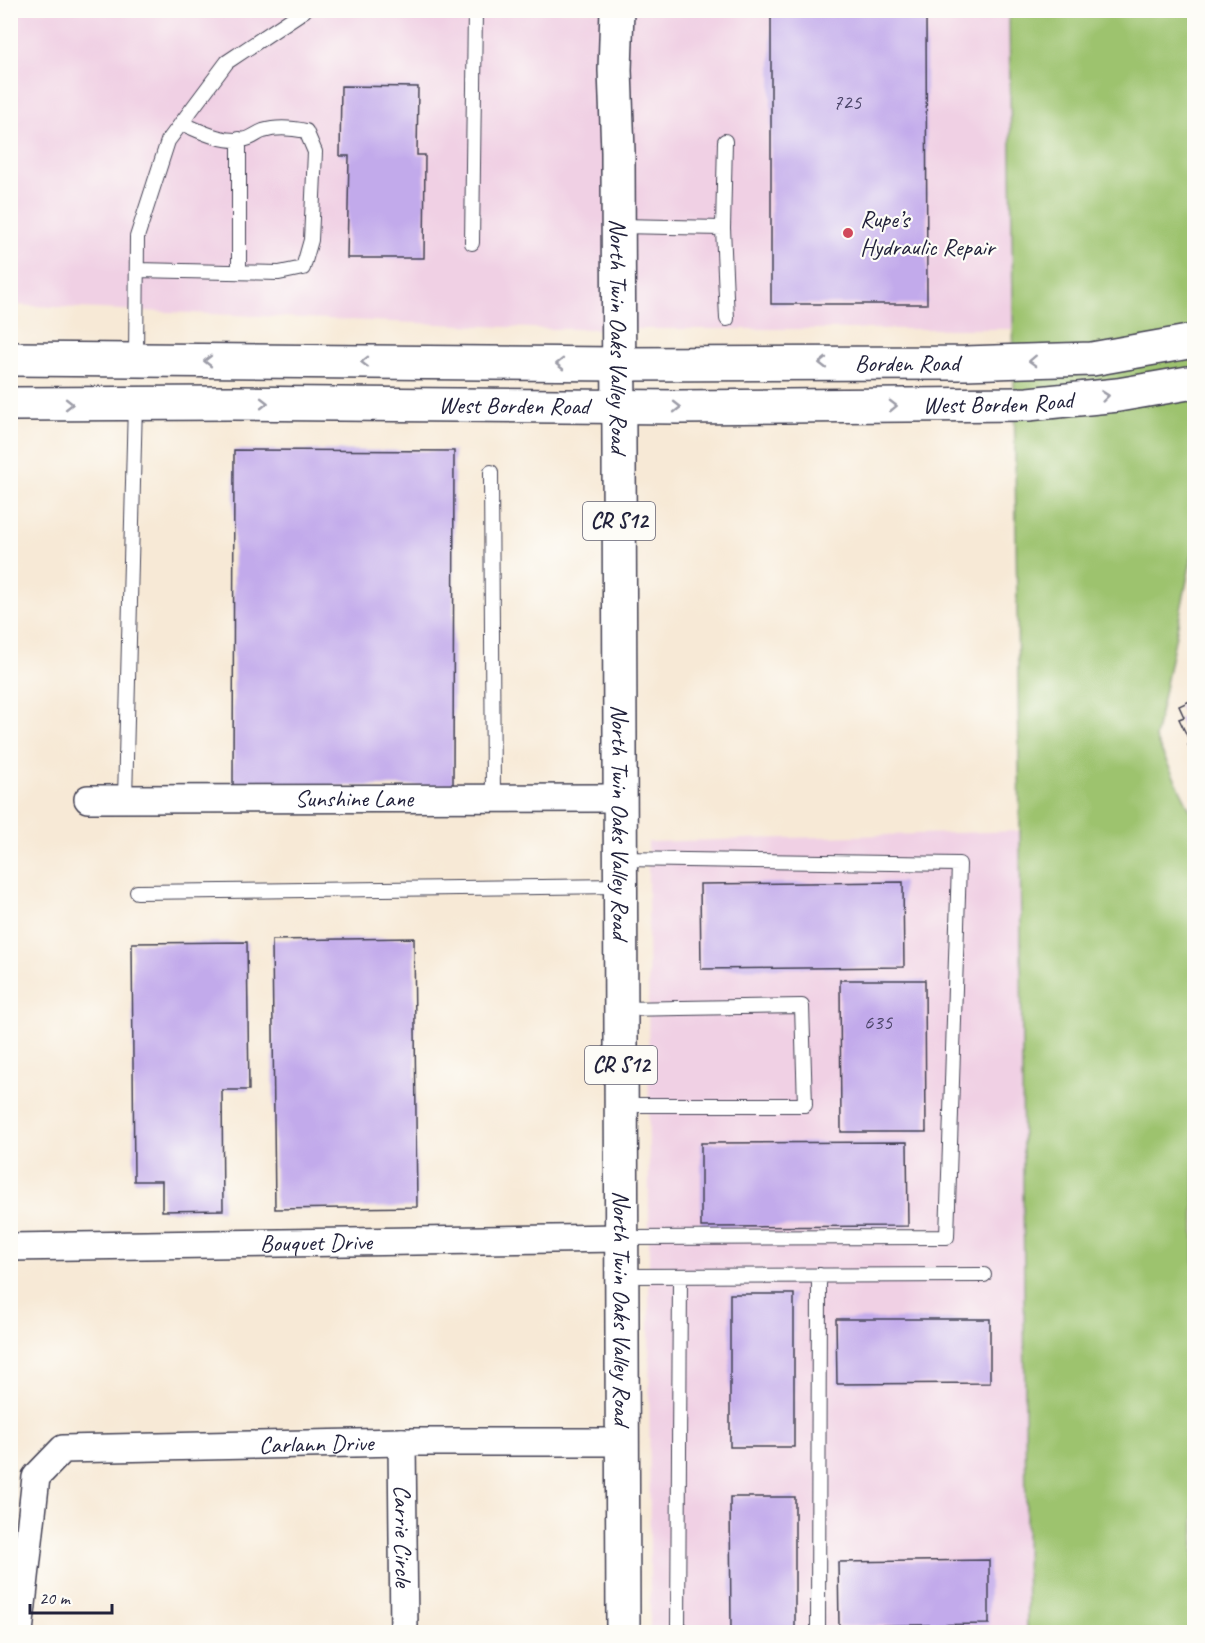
<svg xmlns="http://www.w3.org/2000/svg" width="1205" height="1643" font-family="Caveat,sans-serif">
<rect width="100%" height="100%" fill="#fdfcf7"/>
<filter id="ink" filterUnits="userSpaceOnUse"><feTurbulence type="fractalNoise" baseFrequency=".0167" numOctaves="2"/><feDisplacementMap in="SourceGraphic" scale="12" xChannelSelector="R" yChannelSelector="G"/><feConvolveMatrix kernelMatrix="1 2 1 2 8 2 1 2 1" color-interpolation-filters="sRGB"/></filter>
<filter id="wash" filterUnits="userSpaceOnUse"><feTurbulence type="fractalNoise" baseFrequency=".008" numOctaves="4" result="noise"/><feDisplacementMap in="SourceGraphic" scale="24" xChannelSelector="R" yChannelSelector="G"/><feGaussianBlur stdDeviation="1.35" result="paint"/><feColorMatrix in="noise" values="0 0 0 0 0 0 0 0 0 0 0 0 0 0 0 0 0 1.4 0 .05"/><feComposite in="paint" operator="in"/></filter>
<g filter="url(#wash)">
<rect width="100%" height="100%" fill="#f7e9d6"/>
<path fill="#f0d0e4" d="M11,11H1009L1013,329H551L11,305Z
M1020,831L1027,1632H650L648,842Z"/>
<path fill="#9dc36e" stroke="#607254" stroke-width="1.5" d="M1009,11H1194V546L1155,738L1194,818V1632H1027L1020,831Z"/>
<g id="blocks">
<path fill="#c2aaeb" d="M771,10H926L927,304H771Z
M341,86L418,87L417,155H425L424,258H347L349,156H340Z
M234,450L454,451L453,786H233Z
M1194,699V759L1188,745L1191,744L1179,719L1184,717L1179,706Z
M903,882L904,967L701,969L700,884Z
M414,938L417,1207L275,1209L272,940Z
M247,942L249,1090H222L223,1210L162,1211V1181H134L132,943Z
M840,980H925L926,1132H841Z
M907,1142L908,1226L701,1227V1143Z
M730,1294H794V1447H730Z
M836,1319H990V1383L837,1384Z
M730,1497H795V1632H731Z
M989,1560V1624L839,1626L838,1562Z"/>
</g>
</g>
<g filter="url(#ink)">
<use href="#blocks" fill-opacity="0" stroke="#424052" stroke-width="1.5"/>
<g fill="none" stroke-linecap="round" stroke-linejoin="round">
<defs>
<path id="lane" d="M239,139V272
M618,226L723,228L725,141
M723,228L727,319
M472,243L475,10
M137,270L279,273L303,268L311,240L315,152L306,131C292,128 276,127 263,131C257,133 252,138 246,139C224,144 200,131 181,123
M136,360L137,237L168,141L227,62L305,10
M491,472L493,798
M125,799L135,403
M620,859L959,864L947,1237L621,1238
M137,892L620,886
M621,1009L802,1006L805,1105H621
M621,1276L984,1275
M678,1632L680,1276
M818,1632L819,1275"/>
<g id="street">
<path id="s1" d="M88,799L620,798"/>
<path id="s2" d="M10,1247L621,1238"/>
<path id="s3" d="M402,1442L404,1632"/>
<path id="s4" d="M19,1632L36,1477L63,1449L402,1442H622"/>
</g>
<g id="secondary">
<path id="s5" d="M10,359L618,364L965,363L1092,359L1194,341"/>
<path id="s6" d="M10,404L232,403L679,407L1028,404L1118,395L1194,382"/>
</g>
<g id="primary">
<path id="s7" d="M617,10L615,70L618,152L623,1632"/>
</g>
</defs>
<use href="#lane" stroke="#424052" stroke-width="16"/>
<use href="#street" stroke="#424052" stroke-width="30"/>
<use href="#secondary" stroke="#424052" stroke-width="36"/>
<use href="#primary" stroke="#424052" stroke-width="36"/>
<use href="#lane" stroke="#fff" stroke-width="14"/>
<use href="#street" stroke="#fff" stroke-width="27"/>
<use href="#secondary" stroke="#fff" stroke-width="33"/>
<use href="#primary" stroke="#fff" stroke-width="33"/>
</g>
<defs><path id="oneway-chevron" d="M-2-3.5L2.5 0L-2 3.5" fill="none" stroke-width="1.6" stroke-linecap="round" stroke-linejoin="round" transform="scale(1.5)"/></defs>
<g stroke="#9c9ca7">
<use href="#oneway-chevron" transform="translate(208 361) rotate(-180)"/>
<use href="#oneway-chevron" transform="translate(1033 361) rotate(178)"/>
<use href="#oneway-chevron" transform="translate(365 362) rotate(-180)"/>
<use href="#oneway-chevron" transform="translate(823 363) rotate(-180)"/>
<use href="#oneway-chevron" transform="translate(560 364) rotate(-180)"/>
<use href="#oneway-chevron" transform="translate(1105 396) rotate(-6)"/>
<use href="#oneway-chevron" transform="translate(264 403)"/>
<use href="#oneway-chevron" transform="translate(69 404)"/>
<use href="#oneway-chevron" transform="translate(893 406) rotate(-1)"/>
<use href="#oneway-chevron" transform="translate(677 407)"/>
</g>
</g>
<circle fill="#d1495b" stroke="#fdfcf7" stroke-width="2" cx="848" cy="233" r="6"/>
<g text-anchor="middle" dominant-baseline="central" stroke-width="4.5" stroke-linejoin="round" paint-order="stroke">
<g font-size="21" fill="#4a4467">
<text x="847" y="102">725</text>
<text x="878" y="1022">635</text>
</g>
<g fill="#fdfcf7" stroke="#646373" stroke-width="1.5">
<rect x="583" y="502" width="72" height="38" rx="4.5"/>
<rect x="585" y="1046" width="72" height="38" rx="4.5"/>
</g>
<g font-size="22" font-weight="bold" fill="#22223b">
<text x="619" y="521">CR S12</text>
<text x="621" y="1065">CR S12</text>
</g>
<g font-size="24" fill="#22223b" stroke="#fdfcf7" text-anchor="start">
<text x="860" y="219">Rupe’s<tspan x="860" dy="28">Hydraulic Repair</tspan></text>
</g>
<g font-size="24" fill="#22223b" stroke="#fdfcf7">
<text stroke="none"><textPath href="#s7" startOffset="326">North Twin Oaks Valley Road</textPath></text>
<text stroke="none"><textPath href="#s5" startOffset="897">Borden Road</textPath></text>
<text stroke="none"><textPath href="#s6" startOffset="988">West Borden Road</textPath></text>
<text stroke="none"><textPath href="#s6" startOffset="504">West Borden Road</textPath></text>
<text stroke="none"><textPath href="#s1" startOffset="266">Sunshine Lane</textPath></text>
<text stroke="none"><textPath href="#s7" startOffset="812">North Twin Oaks Valley Road</textPath></text>
<text stroke="none"><textPath href="#s2" startOffset="306">Bouquet Drive</textPath></text>
<text stroke="none"><textPath href="#s7" startOffset="1298">North Twin Oaks Valley Road</textPath></text>
<text stroke="none"><textPath href="#s4" startOffset="448">Carlann Drive</textPath></text>
<text stroke="none"><textPath href="#s3" startOffset="94">Carrie Circle</textPath></text>
</g>
</g>
<rect width="1205" height="1643" fill="none" stroke="#fdfcf7" stroke-width="36"/>
<path d="M30 1604v9h82v-9" fill="none" stroke="#22223b" stroke-width="3"/>
<text x="39" y="1604" font-size="18" fill="#22223b" stroke="#fdfcf7" stroke-width="4.5" paint-order="stroke">20 m</text>
</svg>
